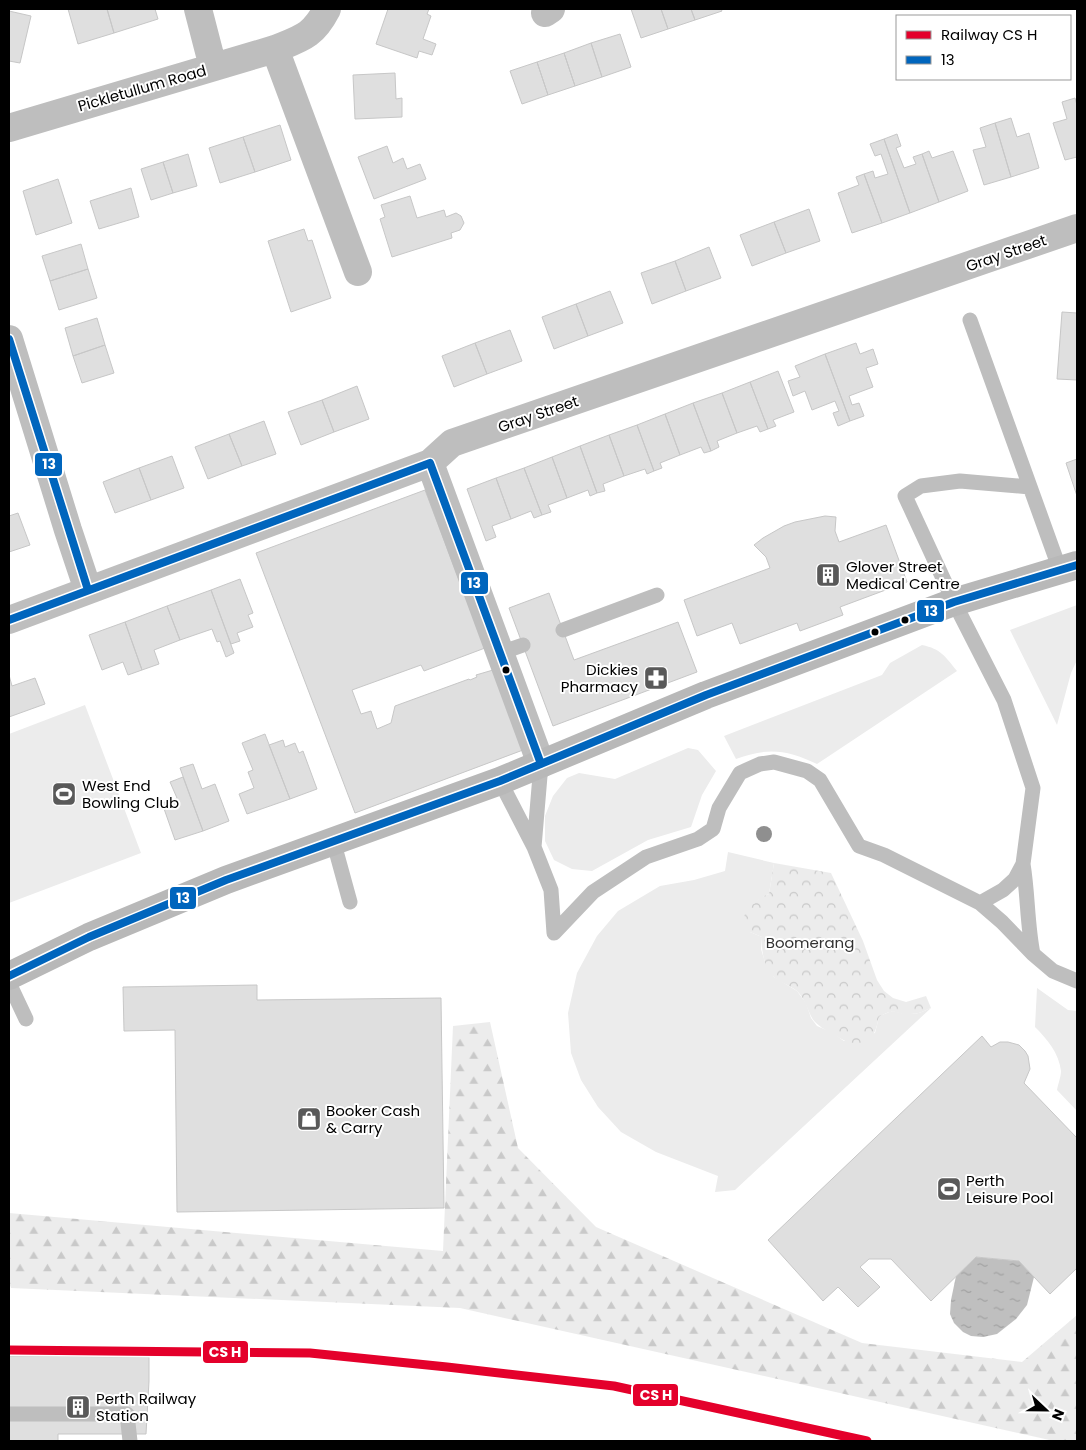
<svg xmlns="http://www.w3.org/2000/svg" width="1086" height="1450" font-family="Poppins,sans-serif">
<defs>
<pattern id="forest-firs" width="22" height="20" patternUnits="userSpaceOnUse" patternTransform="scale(1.25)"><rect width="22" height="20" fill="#ececec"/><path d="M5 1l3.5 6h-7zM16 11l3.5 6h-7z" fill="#c9c9c9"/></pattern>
<pattern id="park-crowns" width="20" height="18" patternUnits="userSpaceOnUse" patternTransform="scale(1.25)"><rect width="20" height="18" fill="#ececec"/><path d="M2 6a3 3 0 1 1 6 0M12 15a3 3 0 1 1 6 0" fill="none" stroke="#c9c9c9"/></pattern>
<pattern id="water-ripples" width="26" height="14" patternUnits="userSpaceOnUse" patternTransform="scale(1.25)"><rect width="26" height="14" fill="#bfbfbf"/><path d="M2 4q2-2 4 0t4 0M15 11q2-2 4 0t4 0" fill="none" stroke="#a2a2a2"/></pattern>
</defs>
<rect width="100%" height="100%" fill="#fff"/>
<path fill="#ececec" d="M1077,605V660L1071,673L1057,725L1010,630Z
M922,645C941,649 945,656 957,671L817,764C788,750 767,747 736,759L724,736L882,675L890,663Z
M85,705L141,853L9,903V734Z
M688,748L698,750L716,771L702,795L691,827L648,840L592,871L572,869L554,860L545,841V816L553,796L567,778L579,773L615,779Z
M728,852L774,863L769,894C750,900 753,915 750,932L762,937L761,949L765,962L774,977L797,991L806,1003L811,1018L817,1026L831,1032L844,1041L875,1033L879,1017C897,1006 896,1015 911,1014C918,1014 924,1011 931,1008L735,1190L715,1192L718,1176L656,1152L621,1132L598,1107L581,1080L571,1053L568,1013L577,973L597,936L618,911L660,886L694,880L725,871Z
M1037,988L1068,1010L1077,1011V1111L1057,1090C1058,1084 1061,1077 1061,1071C1059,1053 1047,1039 1035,1027Z"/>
<path fill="url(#forest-firs)" d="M490,1022L518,1148L596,1227L862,1343L1022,1362L1077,1315V1441H1054L460,1308L11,1288L9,1283V1213L443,1251L453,1026Z"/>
<path fill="url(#park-crowns)" d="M774,863L831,873L863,941L877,980L884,991L893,998L906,1002L926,996L931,1008C924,1011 918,1014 911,1014C896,1016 897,1006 879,1017C875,1034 874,1039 857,1046C846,1042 816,1027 812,1018C807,1009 805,999 797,991C790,985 780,983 774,977C764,967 761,951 762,937L750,932L743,921L748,903L754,904L761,897L769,894Z"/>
<path fill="url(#water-ripples)" d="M976,1257L1019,1261L1034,1277L1027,1305L1016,1319L997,1334L983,1337L971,1336L963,1332L954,1323L950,1314L951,1300L956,1276Z"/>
<path fill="#dfdfdf" stroke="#c7c7c7" d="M68,9H107L114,33L78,44Z
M107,9H155L158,19L114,33Z
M388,9H429L427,14L431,16L423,39L436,44L432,55L419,51L417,58L376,44Z
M631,9H661L668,29L641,38Z
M661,9H691L695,20L668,29Z
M691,9H721L722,11L695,20Z
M9,11L31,16L20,63L9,61Z
M620,34L631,67L602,77L591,43Z
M591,43L602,77L575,86L564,53Z
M564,53L575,86L548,95L537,62Z
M537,62L548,95L522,104L510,71Z
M395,73L396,99L402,98V117L355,119L353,75Z
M1075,98L1077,105V157L1065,160L1053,123L1067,119L1062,102Z
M1011,118L1017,137L1029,133L1039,168L1011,177L995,123Z
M995,123L1011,177L984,185L973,150L986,147L980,128Z
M280,125L291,160L255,172L243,137Z
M897,134L901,146L896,148L904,168L916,164L913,157L922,154L939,202L910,213L884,139Z
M243,137L255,172L220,183L209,148Z
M884,139L910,213L882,223L864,174L873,171L875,178L888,174L881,154L875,156L870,144Z
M387,146L393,163L403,158L407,169L420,164L426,179L374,199L358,157Z
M929,151L932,158L953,151L968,191L939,202L922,154Z
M188,154L197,186L173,193L163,162Z
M163,162L173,193L151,200L141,169Z
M864,174L882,223L852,233L838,193L859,185L856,177Z
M58,179L72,223L36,235L23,191Z
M131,188L139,217L99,229L90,201Z
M410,196L417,218L444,210L446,217L456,213L461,216L464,223L460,230L451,233L452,238L392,257L380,219L385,217L381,205Z
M809,209L820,241L786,253L774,222Z
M774,222L786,253L752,266L740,235Z
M304,229L308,241L312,240L331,298L291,312L268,241Z
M81,244L88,269L50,281L42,256Z
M709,247L721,278L686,291L675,261Z
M675,261L686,291L652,304L641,273Z
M88,269L97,298L59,310L50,281Z
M610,291L623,323L588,336L576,304Z
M576,304L588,336L554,349L542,317Z
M1062,312L1077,313V380L1057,379Z
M97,318L105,345L73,356L65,328Z
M510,330L522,361L487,374L475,343Z
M475,343L487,374L454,387L442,356Z
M856,343L860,354L873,349L878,364L866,368L873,387L849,396L852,405L859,403L864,416L850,421L825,354Z
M105,345L114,373L82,383L73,356Z
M825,354L850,421L838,426L833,413L839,411L835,401L812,410L805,391L793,396L788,381L800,377L795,366Z
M778,371L794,412L773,420L776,426L768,429L750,382Z
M750,382L768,429L760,432L757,426L737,433L722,393Z
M357,386L369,419L334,432L322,400Z
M722,393L737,433L717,441L719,447L711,451L693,403Z
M322,400L334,432L301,445L288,412Z
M693,403L711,451L704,453L701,447L680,455L665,414Z
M665,414L680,455L660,463L662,468L654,471L637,425Z
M264,421L276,454L242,466L229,434Z
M637,425L654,471L647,474L645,469L624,476L609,435Z
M229,434L242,466L208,479L195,447Z
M609,435L624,476L603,484L605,491L597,493L580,446Z
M580,446L597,493L590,496L588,490L567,498L552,457Z
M172,456L184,488L151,500L139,468Z
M552,457L567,498L548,505L551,512L542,515L524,468Z
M1077,459V496L1066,463Z
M139,468L151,500L115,513L103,482Z
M524,468L542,515L534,518L531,511L511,519L496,478Z
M496,478L511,519L492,526L496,537L486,541L467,489Z
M425,490L485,648L424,671L421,665L352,690L361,714L371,711L377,729L391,723L395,706L469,679L470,680L477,677L476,675L493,670L523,750L355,813L256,553Z
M18,513L30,545L9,552V516Z
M825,516L836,517L835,531L839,542L886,525L907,582L840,607L843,615L800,631L797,623L740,644L732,623L697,636L684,600L770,568L766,557L754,545L763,538L784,526L795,522Z
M240,579L253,613L248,615L253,627L237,633L240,641L231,644L211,590Z
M211,590L234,653L226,657L220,641L217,642L212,629L180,640L167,606Z
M549,593L574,660L678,622L697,672L553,726L509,608Z
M167,606L180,640L154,650L159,664L142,670L125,622Z
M125,622L142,670L128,675L123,662L102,670L89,635Z
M9,675L12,686L35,678L45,704L9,717Z
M265,734L290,799L247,814L239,794L254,788L248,772L253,770L242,743Z
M283,740L285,747L295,743L299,753L303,751L317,789L290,799L269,745Z
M193,764L202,789L215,784L229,821L203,831L180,768Z
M183,777L203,831L175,840L162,803L177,798L170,782Z
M257,985V1000L441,998L444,1208L177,1212L175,1030L124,1031L123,987Z
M982,1036L991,1047L1000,1042H1008L1019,1045L1025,1051L1028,1056L1030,1069L1024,1083L1077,1138V1268L1050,1294L1019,1261L976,1257L931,1301L891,1259H869L860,1267L880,1287L858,1307L838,1287L823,1301L768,1240Z
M9,1356L149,1357V1381L146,1434H58V1441H9Z"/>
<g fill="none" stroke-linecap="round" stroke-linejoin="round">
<path stroke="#bebebe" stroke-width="15" d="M970,320L1060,570
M563,630L657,595
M500,653L523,645
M500,781L534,847L551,890L554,933
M333,840L350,902
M534,847L541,764
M1023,864C1028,894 1027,924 1033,954
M980,903L1002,922L1033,954L1053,971L1077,981
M554,933L593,892L646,857L698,839L713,829L719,808L740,773L760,764L774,762L807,771L820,780L859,846L884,855L980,903L1003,890L1015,879L1023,864L1033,788L1004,700L954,602L905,496L921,486L960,481L1030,487
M9,983L26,1019
M9,1414H127L130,1441"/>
<path stroke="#bebebe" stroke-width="28" d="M198,9L213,67
M545,13L551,9
M275,49L358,272
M9,128L275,49C302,38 313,36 327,9
M9,339L68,530L88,590
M430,463L541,764
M9,620L430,463L452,443L1077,228"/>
<path stroke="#b8b8b8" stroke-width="28" d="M9,976L89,937L226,880L500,781L706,695L954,602L1077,565"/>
<defs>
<path id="bus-1" d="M9,339L88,590
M9,620L430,463L541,764
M9,976L89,937L226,880L500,781L706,695L954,602L1077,565"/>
</defs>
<use href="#bus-1" stroke="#fff" stroke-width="11"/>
<use href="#bus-1" stroke="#0065bd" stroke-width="8"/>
<defs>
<path id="rail-1" d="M9,1350L310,1353L447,1367L614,1386L867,1441"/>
</defs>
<use href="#rail-1" stroke="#fff" stroke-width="12"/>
<use href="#rail-1" stroke="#e4002b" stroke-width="9"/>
</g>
<circle fill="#8f8f8f" cx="764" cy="834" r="8"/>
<defs>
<symbol id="building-square" viewBox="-11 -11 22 22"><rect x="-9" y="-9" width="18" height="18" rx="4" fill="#595959" stroke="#fff"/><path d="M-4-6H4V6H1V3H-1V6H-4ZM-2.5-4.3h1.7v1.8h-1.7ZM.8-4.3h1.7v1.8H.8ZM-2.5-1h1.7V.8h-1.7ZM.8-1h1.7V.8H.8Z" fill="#fff"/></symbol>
<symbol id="pharmacy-square" viewBox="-11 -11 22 22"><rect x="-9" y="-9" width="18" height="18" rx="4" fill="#595959" stroke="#fff"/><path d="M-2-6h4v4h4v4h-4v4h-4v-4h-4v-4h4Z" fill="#fff"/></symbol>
<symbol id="stadium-square" viewBox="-11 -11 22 22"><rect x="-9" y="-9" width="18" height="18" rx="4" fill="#595959" stroke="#fff"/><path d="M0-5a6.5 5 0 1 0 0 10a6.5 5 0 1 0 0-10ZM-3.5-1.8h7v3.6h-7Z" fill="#fff"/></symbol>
<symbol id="shop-square" viewBox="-11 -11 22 22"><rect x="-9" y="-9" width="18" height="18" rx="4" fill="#595959" stroke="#fff"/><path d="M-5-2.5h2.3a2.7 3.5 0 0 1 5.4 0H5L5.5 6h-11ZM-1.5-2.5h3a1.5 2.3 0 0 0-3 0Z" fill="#fff"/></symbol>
</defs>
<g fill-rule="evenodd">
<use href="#building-square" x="814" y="561" width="28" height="28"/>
<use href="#pharmacy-square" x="642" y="664" width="28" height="28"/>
<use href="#stadium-square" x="50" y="780" width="28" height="28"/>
<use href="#shop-square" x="295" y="1105" width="28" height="28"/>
<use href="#stadium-square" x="935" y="1175" width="28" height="28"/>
<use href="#building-square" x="64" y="1393" width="28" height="28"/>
</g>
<g fill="#000" stroke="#fff" stroke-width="2">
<circle cx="905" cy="620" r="4.5"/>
<circle cx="875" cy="632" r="4.5"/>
<circle cx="506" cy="670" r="4.5"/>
</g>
<g text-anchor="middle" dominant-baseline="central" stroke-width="4" stroke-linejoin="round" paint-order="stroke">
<g font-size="15" fill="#000" stroke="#fff">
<text transform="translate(142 88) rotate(-16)">Pickletullum Road</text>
<text transform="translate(1006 253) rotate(-19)">Gray Street</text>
<text transform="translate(538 414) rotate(-19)">Gray Street</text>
</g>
<g font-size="15" fill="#000" stroke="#fff" text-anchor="start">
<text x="846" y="566">Glover Street<tspan x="846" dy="17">Medical Centre</tspan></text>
<text x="638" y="669" text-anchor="end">Dickies<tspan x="638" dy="17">Pharmacy</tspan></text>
<text x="82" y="785">West End<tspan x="82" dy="17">Bowling Club</tspan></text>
<text x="326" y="1110">Booker Cash<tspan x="326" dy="17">&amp; Carry</tspan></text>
<text x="966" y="1180">Perth<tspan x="966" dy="17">Leisure Pool</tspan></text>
<text x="96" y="1398">Perth Railway<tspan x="96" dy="17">Station</tspan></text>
</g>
<g font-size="15" fill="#333" stroke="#fff">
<text x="810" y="942">Boomerang</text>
</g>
</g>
<g stroke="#fff" stroke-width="2">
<rect x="34" y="452" width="29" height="25" rx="5" fill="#0065bd"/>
<rect x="460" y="571" width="29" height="24" rx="5" fill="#0065bd"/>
<rect x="916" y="599" width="29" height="24" rx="5" fill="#0065bd"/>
<rect x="169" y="886" width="28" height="24" rx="5" fill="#0065bd"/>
<rect x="202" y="1340" width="47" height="24" rx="5" fill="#e4002b"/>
<rect x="632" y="1383" width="47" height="24" rx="5" fill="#e4002b"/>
</g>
<g font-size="14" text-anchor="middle" font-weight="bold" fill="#fff">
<text x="49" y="469">13</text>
<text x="474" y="588">13</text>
<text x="931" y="616">13</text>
<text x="183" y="903">13</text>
<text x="225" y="1357">CS H</text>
<text x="656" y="1400">CS H</text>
</g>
<rect width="1086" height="1450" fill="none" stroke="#000000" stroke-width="20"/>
<rect x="896" y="15" width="175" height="65" fill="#ffffff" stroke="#999999"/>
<rect x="906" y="31" width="25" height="8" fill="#e4002b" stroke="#999999"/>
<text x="941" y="40" font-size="15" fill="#000000">Railway CS H</text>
<rect x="906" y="56" width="25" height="8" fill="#0065bd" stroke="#999999"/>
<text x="941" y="65" font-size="15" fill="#000000">13</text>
<g transform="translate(1046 1410) rotate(112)" stroke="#ffffff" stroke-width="4" paint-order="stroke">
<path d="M0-4L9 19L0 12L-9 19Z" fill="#000000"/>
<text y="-8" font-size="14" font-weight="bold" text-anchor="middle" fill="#000000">N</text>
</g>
</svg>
